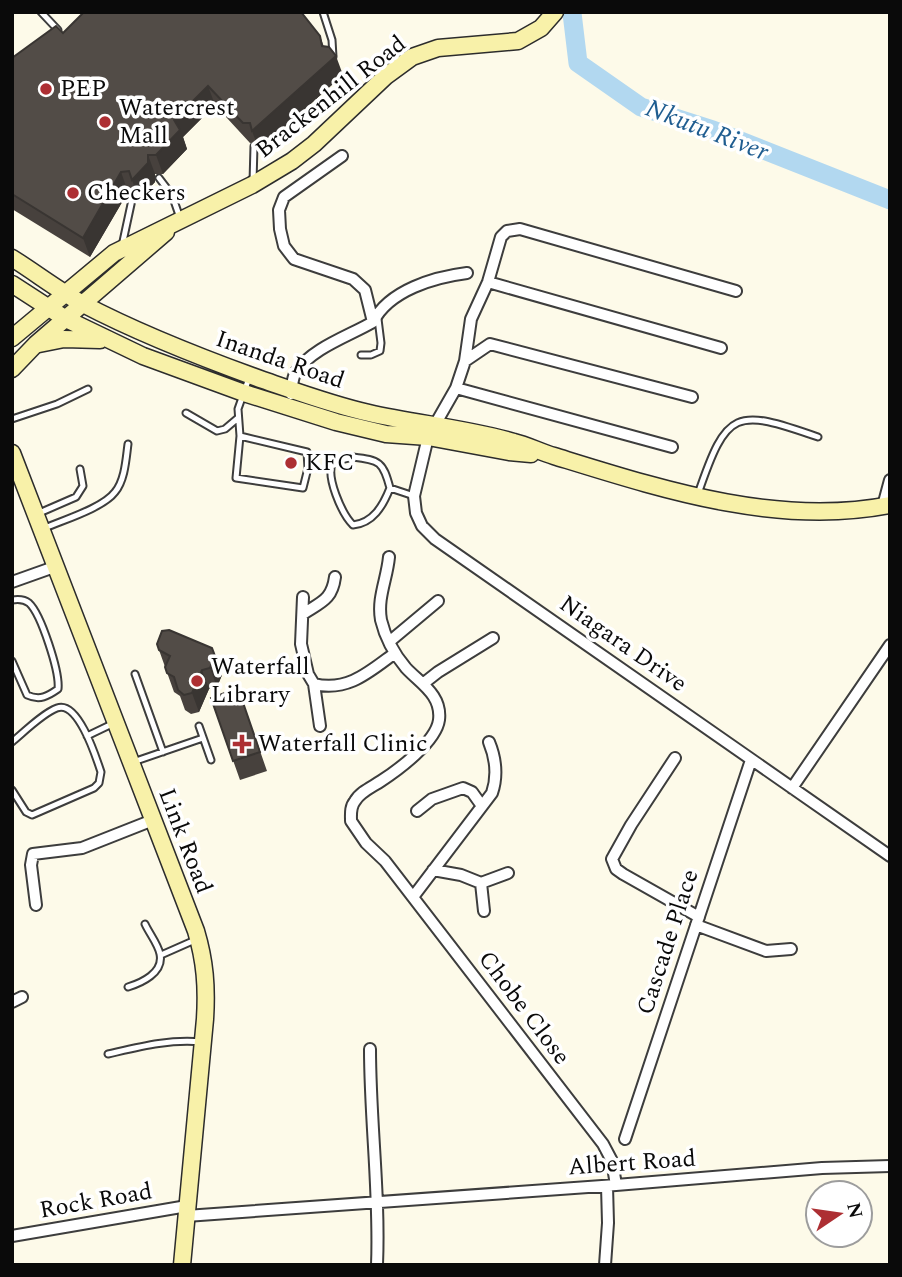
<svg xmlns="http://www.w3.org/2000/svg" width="902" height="1277" font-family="Spectral,serif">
<rect width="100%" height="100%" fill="#fdfae9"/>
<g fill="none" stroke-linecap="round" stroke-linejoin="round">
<path stroke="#b2d8f0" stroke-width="19" d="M572,13L578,63L641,107L713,130L890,200"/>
<defs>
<path id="lane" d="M41,12L58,30
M323,12L332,40L333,57
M159,178L172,195L180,218
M253,182L254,146
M122,246L133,195
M361,355H371L380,351L381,343L378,319
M186,413L217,431L225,429L238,418
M12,419L57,404L88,389
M240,436L307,452L308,468L303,488L236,478L240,436L238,409L249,378
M353,457C380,460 383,462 390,488C383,506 373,523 353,525C342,514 325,476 333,462Z
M390,488L414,496
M698,494C727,409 735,408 818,437
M37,514L76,497L83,486L80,469
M45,528C63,520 103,508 115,492C125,480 126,459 128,444
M12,600C18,599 24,599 29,603C41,614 60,672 58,689C48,696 40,701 27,695L12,661
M135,674L163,752
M199,726L211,760
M87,736L112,724
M12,742C24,732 43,713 57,708C78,700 96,757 101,772L99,783L94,788L32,815L26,812L12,790
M133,762L203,738
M161,955L195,940
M128,987C141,983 164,973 160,954C158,944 149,933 145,924
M108,1054C139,1047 169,1039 201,1042"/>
<path id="street" d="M342,156L284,197L279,210L280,229L284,246L294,259L353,279L365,290L373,322
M488,282L721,348
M736,291L520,229L507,231L501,237L488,282L471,319L465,361L456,388L428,437L414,496L416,513L422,526L435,539L890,856
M465,361L490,344L692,397
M456,388L672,447
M291,394C292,386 292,378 296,372C312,348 349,336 373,322C389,290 435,277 467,273
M883,506L890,480
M389,557C387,579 377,598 381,620C385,637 395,655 406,668C421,684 442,695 439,720C436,742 398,770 381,781C372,787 360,792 355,801C350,807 351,814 351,821L366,843L385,861L603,1144L612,1161L616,1185
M12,582L57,566
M303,597L301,644L308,674L314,684L320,726
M303,614C321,602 332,600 335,577
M389,642L438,601
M424,683L438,672L493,638
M314,684C348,692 369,672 395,653
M675,758L631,825L612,859L616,869L623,874L699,917
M792,788L890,645
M417,811L432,799L463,788L472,792L482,806
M433,870L461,875L481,883
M413,897L492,793C498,775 496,759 489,742
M36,905L31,865L33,854L82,848L153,820
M484,911L481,883L508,873
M696,925L766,951L791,949
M12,1002L22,997
M370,1049C370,1121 380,1193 377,1265
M625,1139L751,760
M186,1216L616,1185L822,1168L890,1166
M12,1236L187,1206
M605,1265L608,1223L607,1186"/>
<path id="secondary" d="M12,258C36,273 59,291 83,304C140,334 202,358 263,380C298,392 333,405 369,413C417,424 466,428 514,442C527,445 540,452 554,456C661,489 776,527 890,505
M12,284L66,319L143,356L244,393L336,422L386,434L428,437L509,452L531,454
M12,338L114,253L252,185L292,161L314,144L386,76L412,57L438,48L518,41L541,28L555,12
M39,344L64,339L100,340
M12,369L36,344L166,232
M12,453L196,931C205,961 207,987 205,1019L182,1265"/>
</defs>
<use href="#lane" stroke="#3d3d3d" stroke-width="9"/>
<use href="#street" stroke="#3d3d3d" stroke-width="14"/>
<use href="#secondary" stroke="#2c2c2c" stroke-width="19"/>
<use href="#lane" stroke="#fff" stroke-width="5"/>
<use href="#street" stroke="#fff" stroke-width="10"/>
<use href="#secondary" stroke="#f8f1a9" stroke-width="16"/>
</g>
<path fill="#47413d" d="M63,33L324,46L343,75L259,150L256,142L250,143L215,105L183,137L187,149L163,174H155V182L139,199L136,191L128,192L90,257L12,209V58Z
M162,631L222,675L217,687L209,689L199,712L191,714L185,710L180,696L174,692L159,650Z
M238,688L267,771L240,780L211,698Z"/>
<path fill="#393532" d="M320,36L327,55L336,56L343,75L259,150L252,131L322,46Z
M208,86L215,105L183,137L187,149L163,174L156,155L174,120Z
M148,155L155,174V182L139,199L132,180Z
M121,172L128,192L90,257L83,238Z
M215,656L222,675L217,687L210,668Z
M202,670L209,689L199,712L192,693Z"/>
<path fill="#524c47" stroke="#393532" stroke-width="2" d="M84,12H301L320,36L322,46L329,47L336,56L252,131L250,123H243L208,86L174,120L180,130L156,155H148V163L132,180L129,171L121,172L83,238L12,194V58L56,26L63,33Z
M169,630L212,648L215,656L210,668L202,670L192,693L184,695L178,690L174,677L167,673L165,667L170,656L159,650L157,644L162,631Z
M238,688L260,752L233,761L211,698Z"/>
<g fill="#ad2f33" stroke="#fff" stroke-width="2.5">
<circle cx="46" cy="89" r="7"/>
<circle cx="105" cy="122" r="7"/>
<circle cx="73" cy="193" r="7"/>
<circle cx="291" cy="463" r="7"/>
<circle cx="197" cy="681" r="7"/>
<path d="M238.5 733.5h7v7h7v7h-7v7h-7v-7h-7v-7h7z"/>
</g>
<g text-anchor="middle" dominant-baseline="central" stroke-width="7" stroke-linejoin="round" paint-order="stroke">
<g font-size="24" fill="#0a0a0a" stroke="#fff" text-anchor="start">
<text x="60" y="89">PEP</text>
<text x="119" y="108">Watercrest<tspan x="119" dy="28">Mall</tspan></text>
<text x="87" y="193">Checkers</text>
<text x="305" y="463">KFC</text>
<text x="211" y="667">Waterfall<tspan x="211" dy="28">Library</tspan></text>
<text x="258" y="744">Waterfall Clinic</text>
</g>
<g font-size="24" fill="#0a0a0a" stroke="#fff">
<text transform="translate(331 97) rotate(-38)">Brackenhill Road</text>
<text transform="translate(280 360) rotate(19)">Inanda Road</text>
<text transform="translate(623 644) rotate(35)">Niagara Drive</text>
<text transform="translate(185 841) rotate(69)">Link Road</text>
<text transform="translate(668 942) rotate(-72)">Cascade Place</text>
<text transform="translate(524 1008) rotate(53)">Chobe Close</text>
<text transform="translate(632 1163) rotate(-4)">Albert Road</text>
<text transform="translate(96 1201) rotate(-10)">Rock Road</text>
</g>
<g font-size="26" font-style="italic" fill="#1f5d90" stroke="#fff">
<text transform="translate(707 130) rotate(21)">Nkutu River</text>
</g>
</g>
<rect width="902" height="1277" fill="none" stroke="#0a0a0a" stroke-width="28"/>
<g transform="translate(839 1214) rotate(77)"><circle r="33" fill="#ffffff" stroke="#9d9d9d" stroke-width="2"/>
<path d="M0-5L12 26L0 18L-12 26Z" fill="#ad2f33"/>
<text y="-10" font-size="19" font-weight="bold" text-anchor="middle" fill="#0a0a0a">N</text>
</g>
</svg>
